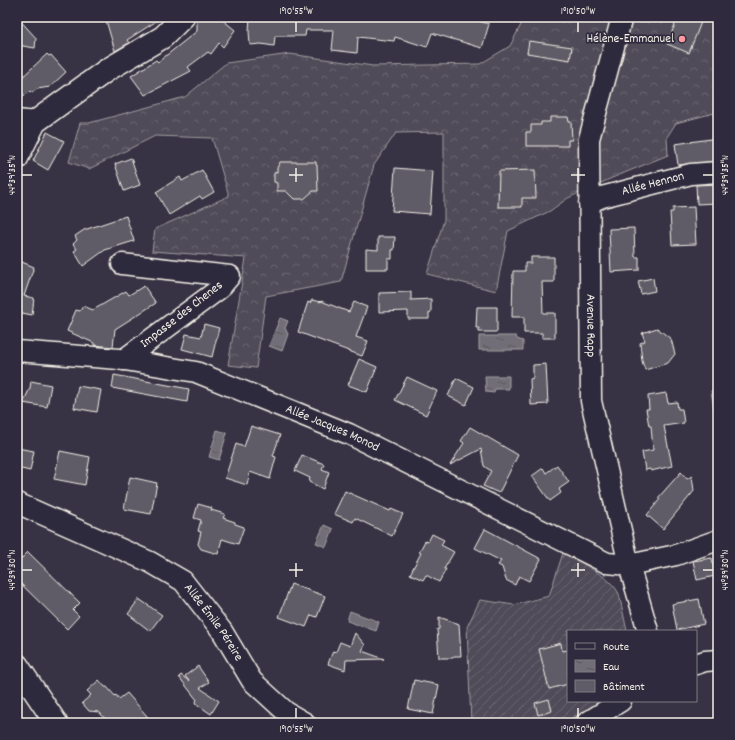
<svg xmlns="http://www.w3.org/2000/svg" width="735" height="740" font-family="Dekko,sans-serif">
<defs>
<pattern id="forest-crowns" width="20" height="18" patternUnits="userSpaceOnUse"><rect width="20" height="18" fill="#504b59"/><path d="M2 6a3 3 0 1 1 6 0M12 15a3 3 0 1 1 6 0" fill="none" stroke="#6a6571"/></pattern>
<pattern id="garden-furrows" width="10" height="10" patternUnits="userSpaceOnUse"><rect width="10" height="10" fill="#504b59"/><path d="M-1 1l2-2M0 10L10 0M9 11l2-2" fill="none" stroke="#6a6571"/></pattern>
<pattern id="water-ripples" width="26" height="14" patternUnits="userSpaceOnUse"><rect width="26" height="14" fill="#726e77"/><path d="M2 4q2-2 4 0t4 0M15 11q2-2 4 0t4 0" fill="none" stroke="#5b595c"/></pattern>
</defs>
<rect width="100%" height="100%" fill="#373244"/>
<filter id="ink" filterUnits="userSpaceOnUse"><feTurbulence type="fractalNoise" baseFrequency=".025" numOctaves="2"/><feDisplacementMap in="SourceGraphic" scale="8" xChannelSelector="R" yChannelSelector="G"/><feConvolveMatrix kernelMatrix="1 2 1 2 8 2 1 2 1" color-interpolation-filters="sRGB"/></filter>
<g filter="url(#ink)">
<path fill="url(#forest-crowns)" stroke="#a29ea0" d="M525,17H718V112L676,123L667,137L668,155L612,178L568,198L550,211L508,231L496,291L427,274L444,220V132L396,133L374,165L341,282L266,296L256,368L228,365L246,258L152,251L155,229L229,196L212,138L155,136L89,169L69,162L80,123H89L185,97L226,63L290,54L373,66L480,64L510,46Z"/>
<path fill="url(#garden-furrows)" stroke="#a29ea0" d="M563,553C579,562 611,576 619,594L627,631H568V701H603L563,723H471L467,627L480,600L514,605L549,596Z"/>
<path fill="url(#water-ripples)" stroke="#a6a2a4" d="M280,318L288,321L285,328L288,334L282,351L269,346Z
M479,336H516L517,339L523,341V350H479Z
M485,376H509V389H495L494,393L486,392Z
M718,389V415L715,416L711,391Z
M217,430L227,433L219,460L209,457Z
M324,525L333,529L326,547L316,543Z
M350,611L379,622L376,631L347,621Z"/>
<path fill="#5f5c67" stroke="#f4f1e8" d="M17,17L36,38L35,48L17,45Z
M105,17H163L127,40L129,43L115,51Z
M197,17H219L235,30L223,47L219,43L211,54L208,52L188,67L191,71L145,95L131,76L156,60L158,62L197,31Z
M250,17H465L489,24L482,48L432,33L427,47L395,37L394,41L358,37L357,53L332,50L334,30H306L305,36H275L274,46L261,44L250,45L249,31Z
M678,17H703L689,53L667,44Z
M529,41L572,47L570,60L527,53Z
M47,54L49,56L51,55L66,72L50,87L37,89L32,93L30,91L25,96L17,87V82Z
M550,117H568L569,122H571L572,140H568V146H526V132H531V125H541V122H550Z
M47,132L64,141L48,170L33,161Z
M718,138V161L678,165L675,144Z
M131,158L140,185L124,191L115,164Z
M280,162H316V165H317L318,191H313L304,199H294L286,191H277V183L274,182V173L277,172V168Z
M395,168L433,171L430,214L392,211Z
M202,170L214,192L202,199L200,196L169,215L156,192L180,177L182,181Z
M535,170L536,198H522V207H498L499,171Z
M718,184V203L697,204L696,185Z
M694,207L696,244L672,245L670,212H673V208Z
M126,216L134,241L105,250L83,266L74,251L77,249L73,244L77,240L75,236L84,230Z
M634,228L635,257H639V270L611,272L609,229Z
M378,237H395L394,250H392V259H388V269H366V249L378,250Z
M531,257H554V282H542L543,313H555V338H542V333H524V317H512L513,271H525V263H531Z
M17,260L34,267L24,296L34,298L32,315L17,312Z
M653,278L655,291L641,294L638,281Z
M144,286L156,303L115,329L113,347L94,345V343L67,331L76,310L80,311L83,306L93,310L126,291L129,295Z
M411,292V300L431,299V312L429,313V319H408V311L379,312V293Z
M312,300L320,302L321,301L349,312L354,302L367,307L356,337L368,341L362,356L298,332L308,302L310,303Z
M477,307H497V332H479V328H476Z
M204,324L219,328L212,357L182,349L186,334L201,337Z
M657,328L671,339L675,354L668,363L645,370L642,361L640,343L645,341L642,333Z
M359,359L377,367L367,392L348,385Z
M546,364L548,404L531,405L530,379L533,378V365Z
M114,375L189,389L187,402L112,388Z
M407,377L437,391L426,415L395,400Z
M456,378L474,387L466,405L448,396Z
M31,381L51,385L47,407L23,403L30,388Z
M78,386L101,390L97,412L74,408Z
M666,393L668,403L677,402L678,409H682L684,423L664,426L672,466L651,471L650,469L645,470L642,452L653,450L651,426H649L646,409H649L648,396Z
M251,426L280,435L273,456L276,457L270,479L250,472L247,485L225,478L236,444L244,447Z
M470,427L518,455L499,493L483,486L491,471L484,466L481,449L450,465L464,443L461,441Z
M17,448L34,451L30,471L17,468Z
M60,451L90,457L85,485L54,479Z
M302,455L324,464L322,469L329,472L323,489L309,482L310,478L295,471Z
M557,465L569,482L559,489L561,493L550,501L532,476L543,468L546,473Z
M681,472L687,479L692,476L694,491L663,529L647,515L660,499L658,498Z
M130,477L157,483L151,514L124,509Z
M345,491L390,511L391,509L403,514L392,536L355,518L353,522L334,514Z
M198,504L212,508L211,510L225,514L223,518L235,522V524L244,527L238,544L222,539L218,554L201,549L198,544L201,532L198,531L201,520L194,518Z
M485,529L541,559L529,581L519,576L515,585L506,580L502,567L498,565L501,561L475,548Z
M432,534L444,540L441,545L454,552L444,569H446L439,582L426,575L423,580L410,574L421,553L419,552L425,541L428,542Z
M28,552L80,603L73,610L79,616L67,629L17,580V563Z
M712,558L715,576L697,580L693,561Z
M291,584L325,596L317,617L311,615L306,627L279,617Z
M139,599L162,615L150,631L128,614Z
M699,599L704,624L677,630L672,604Z
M439,617L459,624L461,656H454L453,658H439L437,629H439Z
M355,633L365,645L362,651L384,659L346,660L345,670L328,664L333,651L336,652L340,642L350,646Z
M561,643L562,651L568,650V684L549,689L539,649Z
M198,666L209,682L200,688L219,701L211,714L195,703L197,700L179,677L181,675L189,681L185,676Z
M99,680L105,687H107L115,696L116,695L119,699L127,693L153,723H109L99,712L89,711L82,703L91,695L87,691Z
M414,680L439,685L433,714L408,709Z
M549,699L552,711L538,715L535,703Z"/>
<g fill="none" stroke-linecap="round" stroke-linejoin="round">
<defs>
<g id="minor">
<path id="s1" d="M622,17L589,139L591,401L629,565L648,631"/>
<path d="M17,120L35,122"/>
<path id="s2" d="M589,203L602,197L691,174L718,172"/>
<path d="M122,264L230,276L219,289L123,360"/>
<path id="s3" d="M17,351L119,359L196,372L349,434L607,563L629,565L676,555L718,540"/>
<path id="s4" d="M17,503L150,562L183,581L222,631L252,681L286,712L305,723"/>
<path d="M696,664L705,661L718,660"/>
<path d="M586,723L621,701"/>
</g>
<path id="secondary" d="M17,158L35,122L107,70L163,37L183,17
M17,665L56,723"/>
</defs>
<use href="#minor" stroke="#f4f1e8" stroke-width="23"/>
<use href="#secondary" stroke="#f4f1e8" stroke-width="25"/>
<use href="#minor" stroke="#2f2a3d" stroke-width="20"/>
<use href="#secondary" stroke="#2f2a3d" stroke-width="22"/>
</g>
</g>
<path fill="none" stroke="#f4f1e8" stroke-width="1.5" d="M296,22V32M578,22V32M296,168V182M578,168V182M22,175H32M289,175H303M571,175H585M703,175H713M296,563V577M578,563V577M22,570H32M289,570H303M571,570H585M703,570H713M296,708V718M578,708V718"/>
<circle fill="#ff9aa2" stroke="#2f2a3d" stroke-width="1.5" cx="682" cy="39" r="4"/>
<g text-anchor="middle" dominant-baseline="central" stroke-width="3.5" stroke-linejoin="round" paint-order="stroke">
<g font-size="13" fill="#f4f1e8" stroke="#2f2a3d" text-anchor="end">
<text x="674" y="39">Hélène-Emmanuel</text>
</g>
<g font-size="13" fill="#f4f1e8" stroke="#2f2a3d">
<text stroke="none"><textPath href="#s2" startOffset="67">Allée Hennon</textPath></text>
<text transform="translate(182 315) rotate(-38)">Impasse des Chenes</text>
<text stroke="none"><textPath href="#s1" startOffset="313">Avenue Rapp</textPath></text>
<text stroke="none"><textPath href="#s3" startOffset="328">Allée Jacques Monod</textPath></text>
<text stroke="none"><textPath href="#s4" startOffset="235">Allée Émile Péreire</textPath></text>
</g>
</g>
<rect width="735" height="740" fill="none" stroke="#2f2a3d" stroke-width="44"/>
<rect x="567" y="630" width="130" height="72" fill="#2f2a3d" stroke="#7e7a81"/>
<rect x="575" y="643" width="20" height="6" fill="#2f2a3d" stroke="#7e7a81"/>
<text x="603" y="650" font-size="12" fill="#f4f1e8">Route</text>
<rect x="575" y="660" width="20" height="12" fill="url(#water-ripples)" stroke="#7e7a81"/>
<text x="603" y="670" font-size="12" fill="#f4f1e8">Eau</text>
<rect x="575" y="680" width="20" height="12" fill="#5f5c67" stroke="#7e7a81"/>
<text x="603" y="690" font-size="12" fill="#f4f1e8">Bâtiment</text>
<rect x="22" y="22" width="691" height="696" fill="none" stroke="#f4f1e8" stroke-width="1.5"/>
<g font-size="10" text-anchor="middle" fill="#f4f1e8">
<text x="296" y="14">1°10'55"W</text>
<text x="578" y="14">1°10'50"W</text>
<text transform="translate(11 175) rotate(-90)" y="4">44°39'35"N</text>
<text transform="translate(724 175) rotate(-90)" y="4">44°39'35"N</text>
<text transform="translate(11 570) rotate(-90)" y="4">44°39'30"N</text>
<text transform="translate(724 570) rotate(-90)" y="4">44°39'30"N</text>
<text x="296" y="732">1°10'55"W</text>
<text x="578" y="732">1°10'50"W</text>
</g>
</svg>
